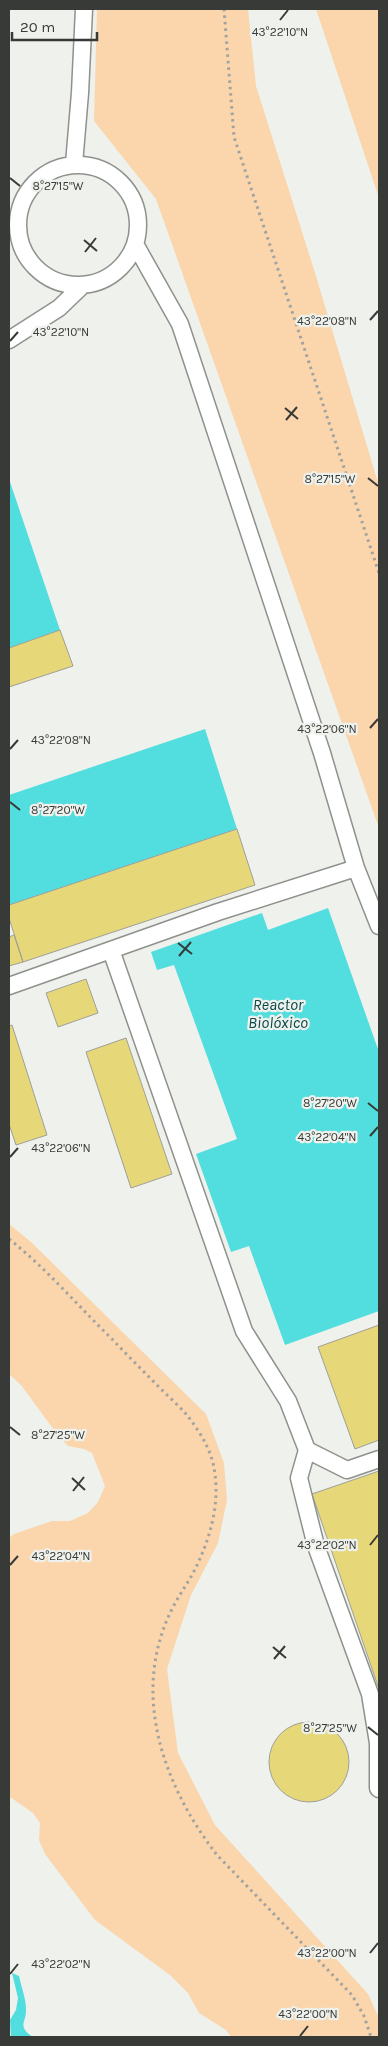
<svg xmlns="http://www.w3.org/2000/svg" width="388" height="2046" font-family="Karla,sans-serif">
<rect width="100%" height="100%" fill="#eef1ec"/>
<path fill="#fbd5ab" d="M97,9H248L256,86L315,273L379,486V828L156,199L94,121Z
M316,9H379V199V198Z
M9,1224L31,1242L206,1414L224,1463L227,1500L218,1543L191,1595L167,1669L178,1753L215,1825L368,1994L379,2018V2037H231L226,2030L199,2013L188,1993L170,1975L95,1920L45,1854L39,1840L40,1823L33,1813L10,1797L9,1794V1538L14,1534L52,1521H70L88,1513L98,1502L105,1486L92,1453L84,1449L68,1446L60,1438L21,1385L9,1374Z"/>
<path fill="#52dddf" d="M9,479L60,630L9,648Z
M205,729L237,829L9,905V795Z
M328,908L379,1052V1311L285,1345L249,1246L231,1252L196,1154L237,1139L174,965L157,970L151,952L262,913L268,930Z
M12,1973L19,1976C21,1986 26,1999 26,2009C27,2022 16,2026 33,2037H11L10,2020L16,2010L18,1998Z"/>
<path fill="#e6d778" stroke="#a09f9a" d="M60,630L73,666L9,687V648Z
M237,829L255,885L23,962L9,918V905Z
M14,935L23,962L9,966V937Z
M86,979L98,1013L58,1027L46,993Z
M12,1025L47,1135L16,1145L9,1124V1026Z
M126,1038L172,1174L131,1188L86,1052Z
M379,1325V1440L355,1449L318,1347Z
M379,1471V1689L312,1494Z
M269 1762a40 40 0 1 1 80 0a40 40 0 1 1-80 0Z"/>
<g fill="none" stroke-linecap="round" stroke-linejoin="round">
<defs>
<path id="lane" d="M74,164L80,93L84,9
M18 225a60 60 0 1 1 120 0a60 60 0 1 1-120 0Z
M9,340L59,308L83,285
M356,868L379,926
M111,950L244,1331L288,1401L307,1450L347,1470L379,1459
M9,986L218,912L356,868L322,753L180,324L135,244
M307,1450L299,1478L316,1546L370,1694L378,1743V1788L379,1789"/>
</defs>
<use href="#lane" stroke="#8e918c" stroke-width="19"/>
<path stroke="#a0a39f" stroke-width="3" stroke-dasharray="2.5 4" stroke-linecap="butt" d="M224,9L234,137L379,573
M9,1239C46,1268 78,1306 112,1339C128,1356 145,1373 162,1390C170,1398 179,1406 186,1414C198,1429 211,1449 214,1468C220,1500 212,1533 198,1563C191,1579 180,1593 172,1609C130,1693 163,1785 217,1855L352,1995L364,2016L371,2037"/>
<use href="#lane" stroke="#fff" stroke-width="16"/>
</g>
<path fill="none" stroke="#383a37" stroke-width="2" d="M280,20L288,10M10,178L20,186M84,240L97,251M85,252L96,238M370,320L378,311M10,341L18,332M285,408L298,419M286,420L297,407M368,478L378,486M370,728L378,719M10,749L18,740M10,802L20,810M178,943L192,954M179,956L191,942M368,1103L378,1111M370,1136L378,1127M10,1157L18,1148M10,1427L20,1435M72,1478L85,1490M73,1491L84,1477M370,1545L378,1535M10,1565L18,1556M273,1647L286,1658M274,1659L285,1646M368,1727L378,1735M370,1953L378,1943M10,1974L18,1964M300,2036L308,2026"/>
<g text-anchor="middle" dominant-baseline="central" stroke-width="4.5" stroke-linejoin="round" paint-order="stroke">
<g font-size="16" font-style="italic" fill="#0a494a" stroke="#eef1ec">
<text x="278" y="1004">Reactor<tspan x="278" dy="18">Biolóxico</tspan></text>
</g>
</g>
<g font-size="12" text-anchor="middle" fill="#383a37" stroke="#eef1ec" stroke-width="4.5" stroke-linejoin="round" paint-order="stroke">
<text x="280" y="36">43°22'10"N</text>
<text x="58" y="190">8°27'15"W</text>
<text x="327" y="325">43°22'08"N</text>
<text x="61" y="336">43°22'10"N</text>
<text x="330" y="483">8°27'15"W</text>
<text x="327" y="733">43°22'06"N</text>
<text x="61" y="744">43°22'08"N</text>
<text x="58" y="814">8°27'20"W</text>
<text x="330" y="1107">8°27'20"W</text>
<text x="327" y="1141">43°22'04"N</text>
<text x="61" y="1152">43°22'06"N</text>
<text x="58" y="1439">8°27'25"W</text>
<text x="327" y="1549">43°22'02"N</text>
<text x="61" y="1560">43°22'04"N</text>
<text x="330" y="1732">8°27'25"W</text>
<text x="327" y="1957">43°22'00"N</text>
<text x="61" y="1968">43°22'02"N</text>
<text x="308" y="2018">43°22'00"N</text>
</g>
<rect width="388" height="2046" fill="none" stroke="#383a37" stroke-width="20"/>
<path d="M12 32v8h85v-8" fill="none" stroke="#383a37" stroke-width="2.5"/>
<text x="20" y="32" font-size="15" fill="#383a37" stroke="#eef1ec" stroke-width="4" paint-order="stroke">20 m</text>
</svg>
